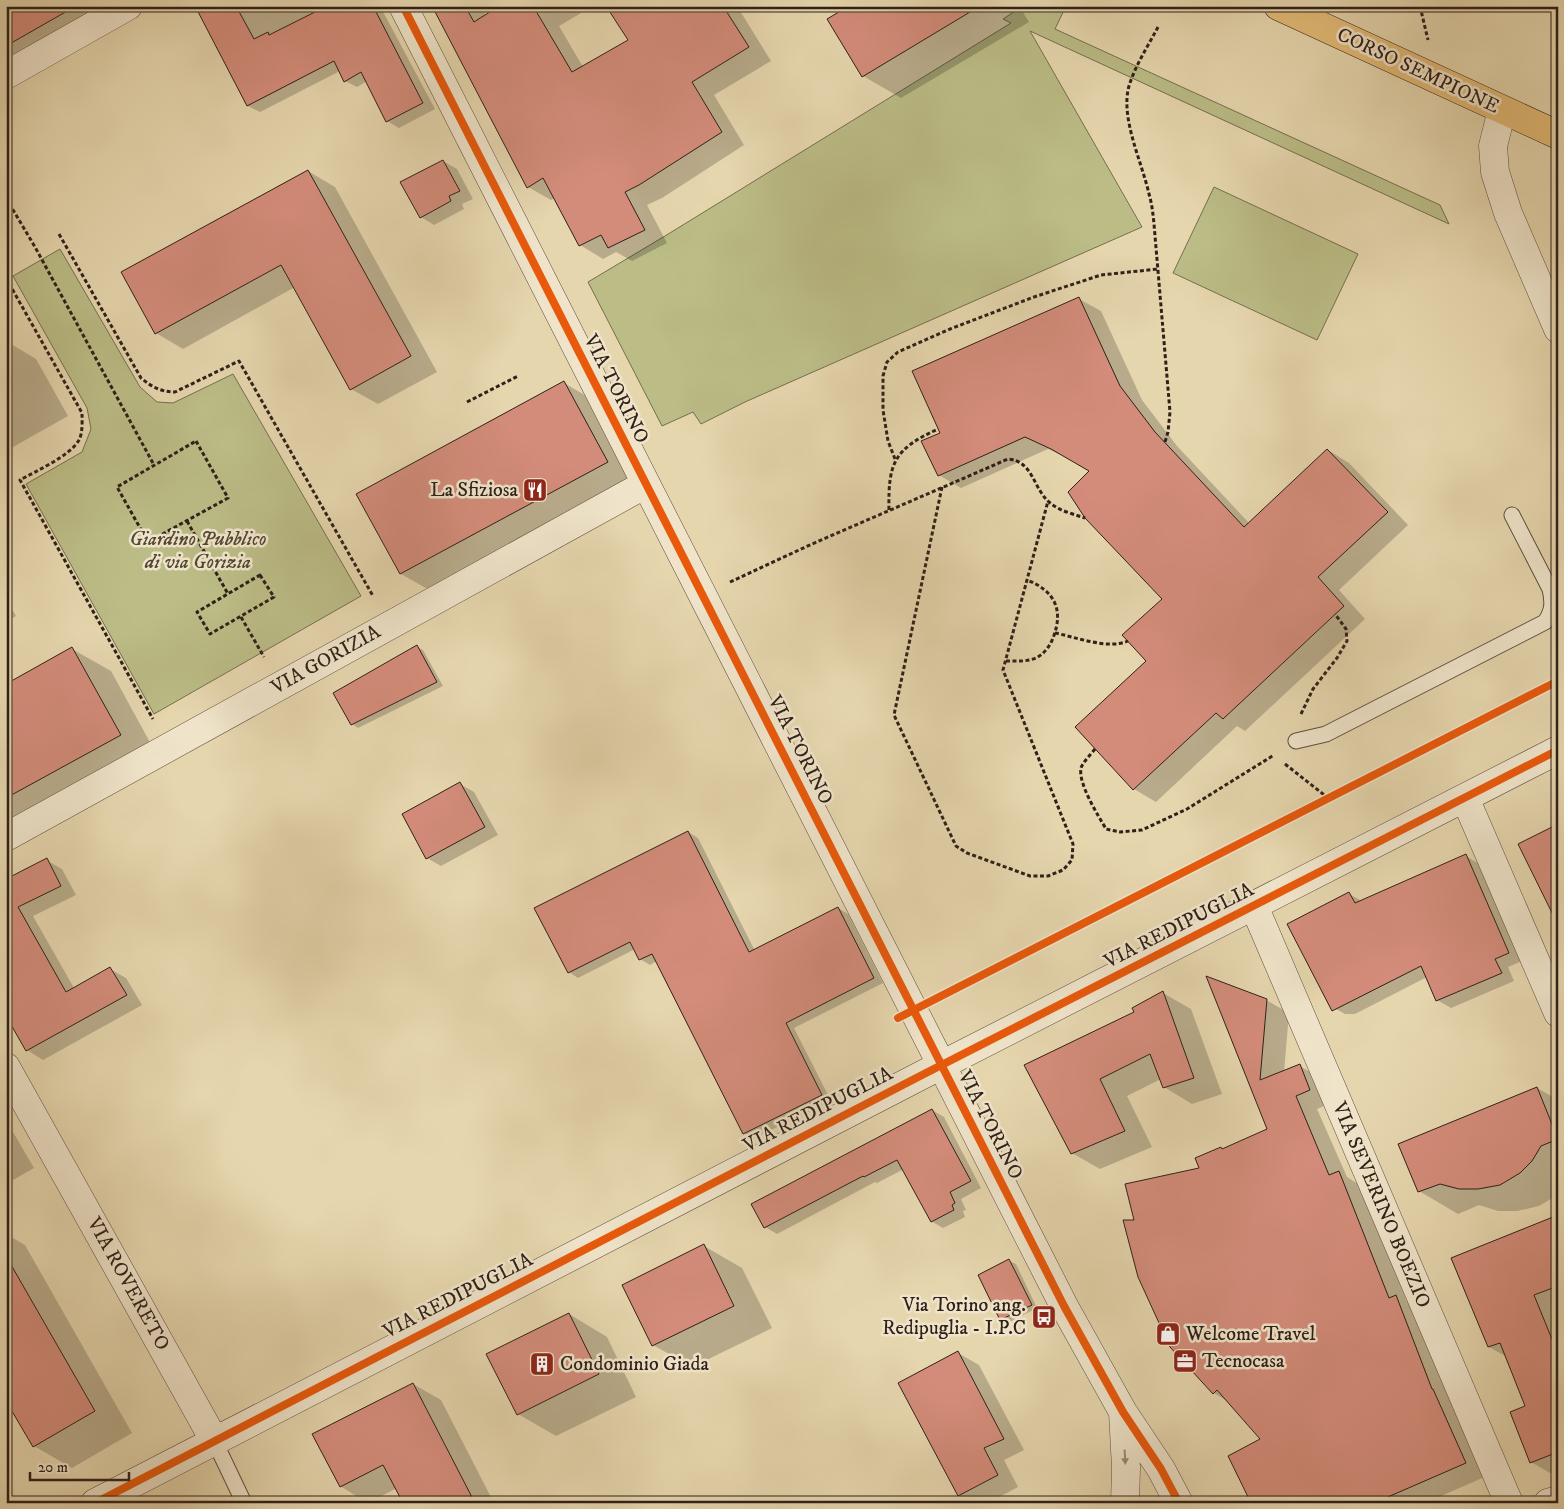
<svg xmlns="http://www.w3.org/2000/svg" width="1564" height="1509" font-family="'IM FELL DW Pica',serif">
<rect width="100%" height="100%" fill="#e6d6ae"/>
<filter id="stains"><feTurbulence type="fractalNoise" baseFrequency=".004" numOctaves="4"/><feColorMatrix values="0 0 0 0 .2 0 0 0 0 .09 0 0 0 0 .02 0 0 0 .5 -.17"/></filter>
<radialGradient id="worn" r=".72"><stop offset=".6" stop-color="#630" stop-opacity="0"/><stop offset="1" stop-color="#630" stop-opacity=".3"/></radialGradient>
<path fill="#bbbc86" stroke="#756e50" d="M1023,6H1066L1055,29L1440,205L1449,224L1030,31L1142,227L745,402L701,424L693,412L662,426L588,282L665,236L1011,23L1003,19Z
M1214,187L1358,254L1317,340L1173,273Z
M60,249L140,387L157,402L173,403L233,374L361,596L154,714L26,484L82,452L91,429L87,408L13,276Z"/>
<path fill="#0003" d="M6,6H101L6,65Z
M197,6H380L435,109L399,128L387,121L367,81L357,87L345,81L340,71L260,112L248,106Z
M435,6H481L486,16L501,6H593L559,26L583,67L630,40L608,6H737L771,61L714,95L744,145L662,198L647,205L667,243L632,261L616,252L603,259L580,245L555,198L551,200L528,187Z
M851,6H1019L1029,22L901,98L863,76Z
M443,161L457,169L473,199L462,204L464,209L434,225L421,217Z
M308,171L335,187L437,372L378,404L351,389L295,287L183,349L156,333Z
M1558,215V226L1554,217Z
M1079,299L1101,311L1142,400L1177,446L1249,523L1328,450L1349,463L1408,525L1339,590L1365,619L1245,731L1237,726L1156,802L1134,789L1076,728L1148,661L1163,599L1091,471L1073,460L1048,449L961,488L939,475L941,434Z
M6,341L36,359L68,416L6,451Z
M564,383L602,405L646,484L440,596L401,574L358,494Z
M6,599L16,616L6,622Z
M417,647L423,650L443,686L358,728L352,724Z
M72,649L111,671L158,757L6,841V685Z
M460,784L474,792L498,835L441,866L427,858Z
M1558,813V907L1556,827L1551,817Z
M688,832L698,838L755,951L838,908L848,914L883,983L794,1028L831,1101L754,1138L744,1133L657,961L650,965L640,959L635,949L578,978L569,972Z
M1466,856L1479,864L1522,961L1508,967L1514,981L1451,1008L1437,1000L1427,977L1355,1014H1345L1331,1006L1349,894L1362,901Z
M46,860L62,869L76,895L33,916L74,988L110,969L126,978L142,1005L43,1060L27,1050L6,1014V879Z
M1209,978L1266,1000L1289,1013L1284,1072L1300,1066L1322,1079L1331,1103L1317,1109L1347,1177L1361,1186L1407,1302L1419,1309L1487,1476L1425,1503H1252L1262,1439L1229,1402L1214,1393L1169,1345L1135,1221L1201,1169L1223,1150L1269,1130Z
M1163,993L1191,1009L1222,1094L1192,1104L1164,1087L1161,1079L1127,1096L1152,1147L1100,1169L1072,1153L1026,1066L1135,1013Z
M1537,1088L1558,1100V1195L1539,1206L1517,1211H1498L1479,1205L1458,1214L1419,1191Z
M932,1110L944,1117L981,1188L961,1199L966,1210L963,1211L965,1217L943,1228L931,1221L904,1169L877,1183L875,1182L777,1234L765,1227Z
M6,1120L34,1168L6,1184Z
M1558,1216V1470L1550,1473L1531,1462L1527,1406L1507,1357L1489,1347Z
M6,1234L25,1245L132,1433L72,1468L34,1446L6,1398Z
M704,1246L742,1268L772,1328L692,1367L653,1345Z
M1009,1261L1016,1264L1037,1308L1008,1323L1001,1319Z
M569,1314L607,1337L636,1397L556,1436L518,1414Z
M958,1353L979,1365L1024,1450L1004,1460L1018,1487L988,1503H972L959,1495Z
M413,1384L441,1400L494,1503H404L397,1488L368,1503L340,1486Z"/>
<path fill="#d38c7a" stroke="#2f2019" d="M6,6H76L6,46Z
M195,6H236L254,39L268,32L269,35L327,6H373L423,103L386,122L361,72L344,82L334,61L247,106Z
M432,6H465L474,22L499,6H533L572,72L628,40L606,6H723L749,47L692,82L722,132L639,185L625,192L645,230L608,248L601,235L579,246L543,178L527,188Z
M849,6H980L862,77L827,19Z
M443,160L460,191L449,196L451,201L420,218L400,182Z
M308,170L411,356L350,390L281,265L155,334L121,272Z
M1079,297L1120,386L1155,432L1244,527L1327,449L1388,512L1318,577L1344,606L1223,719L1216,713L1133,790L1075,727L1146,661L1122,635L1162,599L1085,518L1068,492L1089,471L1051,449L1025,437L938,476L921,441L940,433L912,371Z
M564,381L608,462L400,574L356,494Z
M417,645L437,682L351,725L333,693Z
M72,647L121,735L6,798V684Z
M460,782L485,827L426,859L402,814Z
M1558,824V925L1518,844Z
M688,831L749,952L838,907L874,978L786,1023L822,1095L743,1134L652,954L639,960L630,942L568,973L534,908Z
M1466,854L1509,953L1495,959L1502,973L1436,1001L1421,966L1332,1011L1287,924L1349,892L1355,903Z
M47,858L61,886L18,907L66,992L110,967L127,995L26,1051L6,1016V879Z
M1206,976L1267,999L1260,1080L1300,1064L1310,1090L1296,1096L1329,1175L1339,1171L1389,1298L1396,1295L1432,1389H1433L1466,1463L1374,1503H1251L1228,1456L1260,1439L1217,1390L1213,1394L1170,1347L1138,1277L1123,1220H1134L1125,1184L1199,1168L1195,1158L1221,1147L1222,1149L1267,1129Z
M1163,991L1194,1078L1163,1088L1150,1054L1100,1079L1125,1131L1071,1154L1024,1065L1134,1012L1132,1008Z
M1537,1087L1558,1139L1541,1146L1532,1161L1520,1173L1500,1185L1478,1189H1459L1440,1184L1418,1192L1398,1144Z
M932,1109L971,1181L950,1192L955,1203L952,1205L954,1210L931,1222L897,1160L864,1177L863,1176L764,1228L751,1204Z
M1558,1215V1286L1534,1295L1558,1354V1452L1530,1463L1510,1412L1525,1406L1500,1343L1488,1347L1451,1258Z
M704,1244L734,1306L652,1346L622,1285Z
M6,1256L95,1411L33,1447L6,1401Z
M1009,1259L1032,1305L1000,1320L978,1275Z
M569,1313L599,1374L517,1415L486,1354Z
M958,1351L1004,1439L984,1448L998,1475L958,1496L898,1383Z
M413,1383L475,1503H403L383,1465L340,1487L312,1434Z"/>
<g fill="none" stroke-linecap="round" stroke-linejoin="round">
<defs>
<path id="lane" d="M1296,741L1326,734L1545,622C1553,611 1553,602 1550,589L1512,515
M214,1440L244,1503"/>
<path id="street" d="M403,6L1064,1306L1123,1412L1161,1469L1179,1503
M6,75L128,6
M1502,110L1493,146L1495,172L1508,213L1558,329
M1465,798L1558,1013
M6,837L646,484
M1254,906L1509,1503
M6,1067L214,1440
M1123,1412L1126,1468L1125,1503
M95,1503L924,1074L1558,750
M1548,1503L1558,1500"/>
<path id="primary" d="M1278,6L1558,135"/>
</defs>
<use href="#lane" stroke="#5d4e3e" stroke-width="17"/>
<use href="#street" stroke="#5d4e3e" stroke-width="29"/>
<use href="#primary" stroke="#2f2019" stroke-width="29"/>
<path stroke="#2f2019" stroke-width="3" stroke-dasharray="4 2.5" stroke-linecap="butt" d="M1420,6L1428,40
M1158,27C1148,46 1135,66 1129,86C1120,118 1142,162 1149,194C1152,204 1153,214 1154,224L1170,412L1168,432L1165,442
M6,198L35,247L154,465
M59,234L141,378C152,387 161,392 175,392L239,361L373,596
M6,278L82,413C82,421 83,432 79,440C70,456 36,471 20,480L153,719
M467,402L518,376
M196,441L228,498L148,542L117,487Z
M895,459L888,441L883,410V376L887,362L898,352L950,329L1034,297L1101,275L1158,269
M942,487L894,715L956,846L967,853L1030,876H1048L1063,870L1072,860L1073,844L1003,670L1048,501
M889,510C888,463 894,449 938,429
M187,521L228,594
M260,575L274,597L210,634L197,612Z
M730,582L812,544L1008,459C1033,461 1033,488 1049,502C1059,511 1073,514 1085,518
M241,617L264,657
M1055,633C1076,637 1108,650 1128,641
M1006,661C1016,661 1026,662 1036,658C1044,654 1050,646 1053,638C1064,610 1055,591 1027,580
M1301,714L1313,689L1337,658L1347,641L1346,629L1335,614
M1095,749C1091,754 1083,762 1081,768C1078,784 1098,815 1106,829L1120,832L1142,830L1187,809L1274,755
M1285,764L1323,794L1326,799"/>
<use href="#lane" stroke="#efe4ca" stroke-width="15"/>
<use href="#street" stroke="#efe4ca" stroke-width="28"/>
<use href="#primary" stroke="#e3bb77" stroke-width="28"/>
<defs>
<path id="cycleway" d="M403,6L1064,1306L1123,1412L1161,1469L1179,1503
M898,1018L1558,681
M95,1503L924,1074L1558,750"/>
</defs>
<use href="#cycleway" stroke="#efe4ca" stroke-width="11"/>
<use href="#cycleway" stroke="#e8590c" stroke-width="8"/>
</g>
<defs><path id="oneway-solid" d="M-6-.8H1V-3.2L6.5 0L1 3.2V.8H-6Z" transform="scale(1.25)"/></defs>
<use fill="#998c7a" href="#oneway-solid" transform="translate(1125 1457) rotate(87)"/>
<defs>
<symbol id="restaurant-square" viewBox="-11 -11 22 22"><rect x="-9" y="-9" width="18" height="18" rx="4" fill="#8f2418" stroke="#efe4ca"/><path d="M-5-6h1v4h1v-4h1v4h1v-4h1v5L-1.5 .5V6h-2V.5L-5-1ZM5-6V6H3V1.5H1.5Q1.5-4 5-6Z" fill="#fff"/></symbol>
<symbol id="bus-square" viewBox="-11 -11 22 22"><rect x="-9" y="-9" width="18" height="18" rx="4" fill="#8f2418" stroke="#efe4ca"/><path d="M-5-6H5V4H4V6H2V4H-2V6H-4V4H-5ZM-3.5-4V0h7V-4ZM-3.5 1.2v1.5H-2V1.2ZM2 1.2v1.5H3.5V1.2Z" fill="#fff"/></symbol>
<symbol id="shop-square" viewBox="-11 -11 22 22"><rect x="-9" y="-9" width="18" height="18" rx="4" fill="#8f2418" stroke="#efe4ca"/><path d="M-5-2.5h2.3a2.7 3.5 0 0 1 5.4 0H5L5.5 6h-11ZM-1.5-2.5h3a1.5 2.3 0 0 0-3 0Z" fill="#fff"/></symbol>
<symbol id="office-square" viewBox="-11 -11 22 22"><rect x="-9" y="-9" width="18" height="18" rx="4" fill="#8f2418" stroke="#efe4ca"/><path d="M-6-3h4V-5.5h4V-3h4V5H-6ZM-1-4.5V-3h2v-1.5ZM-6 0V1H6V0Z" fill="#fff"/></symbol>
<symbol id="building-square" viewBox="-11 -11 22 22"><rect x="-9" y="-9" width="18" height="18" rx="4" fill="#8f2418" stroke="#efe4ca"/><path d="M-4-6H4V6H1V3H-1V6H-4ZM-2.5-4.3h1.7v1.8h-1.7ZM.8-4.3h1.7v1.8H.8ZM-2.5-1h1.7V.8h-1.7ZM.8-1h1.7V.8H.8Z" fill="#fff"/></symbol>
</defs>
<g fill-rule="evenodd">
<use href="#restaurant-square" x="521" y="476" width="28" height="28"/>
<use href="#bus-square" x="1030" y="1303" width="28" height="28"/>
<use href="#shop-square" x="1154" y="1320" width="28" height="28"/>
<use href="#office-square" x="1171" y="1347" width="28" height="28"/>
<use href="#building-square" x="528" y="1350" width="28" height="28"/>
</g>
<g text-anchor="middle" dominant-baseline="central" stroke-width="5" stroke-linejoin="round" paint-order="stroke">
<g font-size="20" fill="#2f2019" stroke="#efe4ca">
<text transform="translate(1418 71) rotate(25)">CORSO SEMPIONE</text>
<text transform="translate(616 389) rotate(63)">VIA TORINO</text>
<text transform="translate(326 660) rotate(-29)">VIA GORIZIA</text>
<text transform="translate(800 750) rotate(63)">VIA TORINO</text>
<text transform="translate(1179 926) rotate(-27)">VIA REDIPUGLIA</text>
<text transform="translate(818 1110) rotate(-27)">VIA REDIPUGLIA</text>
<text transform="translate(990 1125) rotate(63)">VIA TORINO</text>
<text transform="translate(1381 1205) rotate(67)">VIA SEVERINO BOEZIO</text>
<text transform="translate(128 1284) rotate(61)">VIA ROVERETO</text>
<text transform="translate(458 1296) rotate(-27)">VIA REDIPUGLIA</text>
</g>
<g font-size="20" fill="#2f2019" stroke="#efe4ca" text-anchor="start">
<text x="518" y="490" text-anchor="end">La Sfiziosa</text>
<text x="1026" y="1305" text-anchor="end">Via Torino ang.<tspan x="1026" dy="23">Redipuglia - I.P.C</tspan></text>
<text x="1186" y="1334">Welcome Travel</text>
<text x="1202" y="1361">Tecnocasa</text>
<text x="560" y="1364">Condominio Giada</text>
</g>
<g font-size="20" font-style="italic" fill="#524734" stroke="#efe4ca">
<text x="198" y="539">Giardino Pubblico<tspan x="198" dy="23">di via Gorizia</tspan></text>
</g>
</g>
<rect width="1564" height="1509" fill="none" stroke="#e6d6ae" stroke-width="25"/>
<rect x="8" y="8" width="1549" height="1494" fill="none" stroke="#2f2019" stroke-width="2.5"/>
<rect x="12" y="12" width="1539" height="1484" fill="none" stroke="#2f2019"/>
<path d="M30 1472v8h99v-8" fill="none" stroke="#2f2019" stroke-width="2.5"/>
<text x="38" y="1472" font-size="15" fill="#2f2019" stroke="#efe4ca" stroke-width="4" paint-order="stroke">20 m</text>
<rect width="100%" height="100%" filter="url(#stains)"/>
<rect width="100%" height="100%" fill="url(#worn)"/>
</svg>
